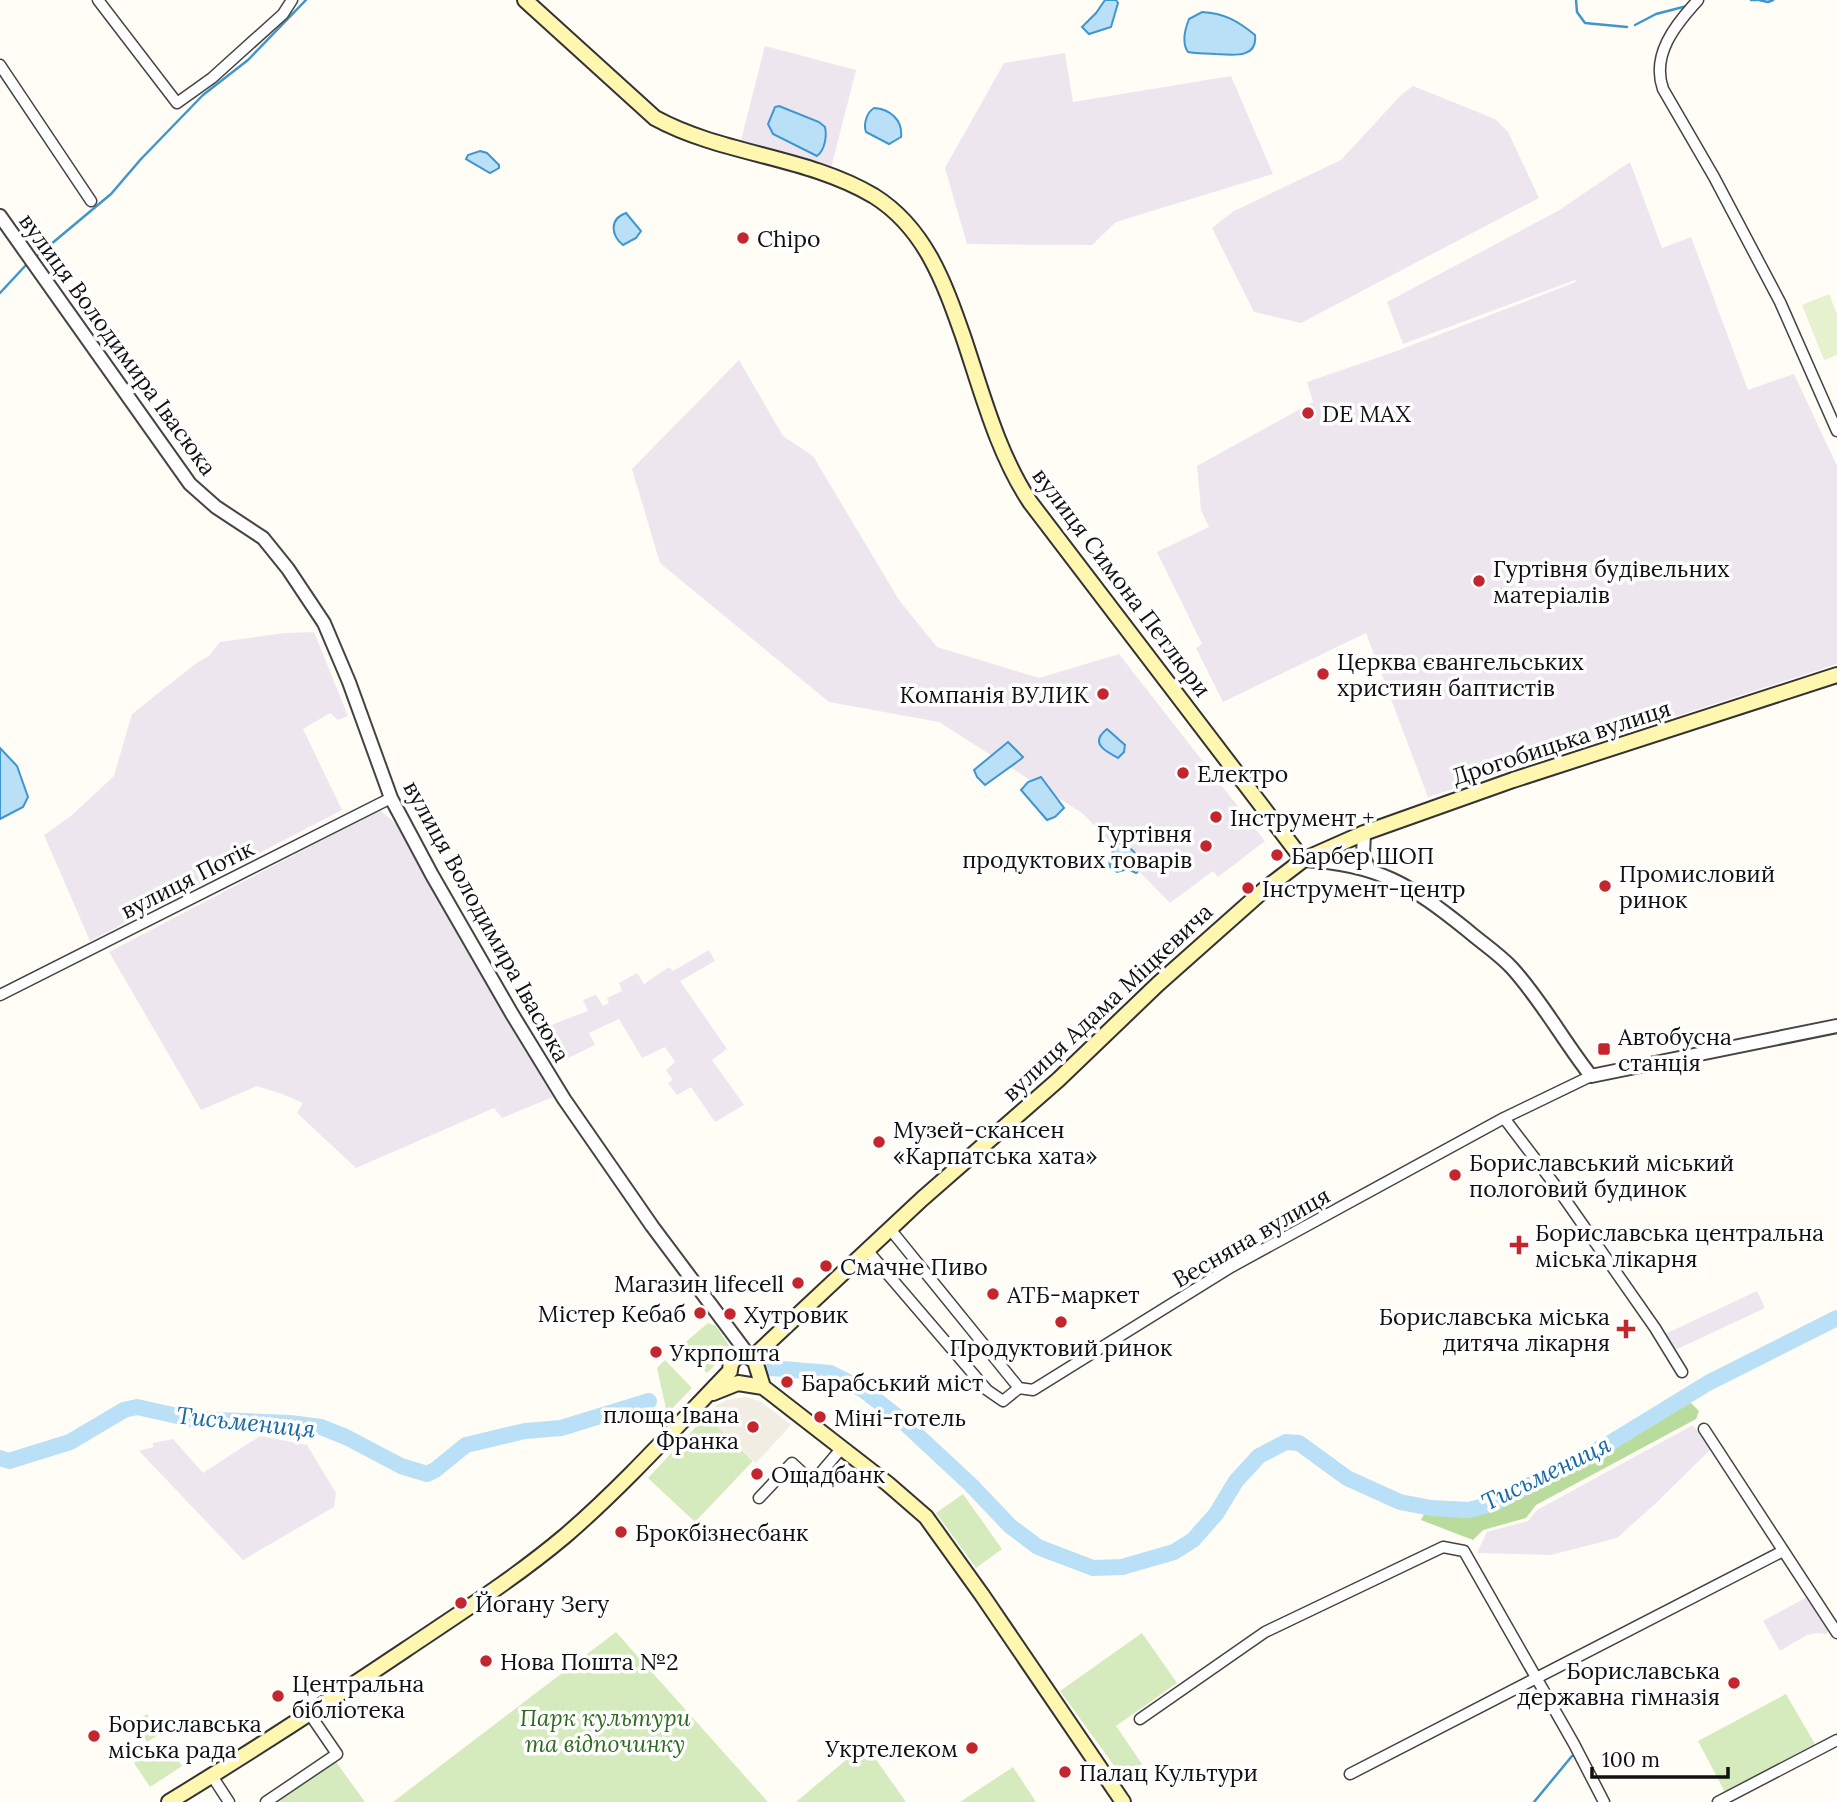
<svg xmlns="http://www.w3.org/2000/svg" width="1837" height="1802" font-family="Lora,serif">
<rect width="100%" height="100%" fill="#fffdf5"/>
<path fill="#eee6ef" d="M765,46L856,70L830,172L739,148Z
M1065,53L1073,102L1231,76L1273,174L1116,222L1092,245L967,244L945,168L1004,63Z
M1413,86L1495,119L1508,132L1539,198L1301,323L1254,312L1212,228L1234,211L1341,160L1402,94Z
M1630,162L1662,248L1691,237L1748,390L1794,374L1837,466V664L1428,797L1366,633L1223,702L1196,648L1202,644L1157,552L1209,527L1201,510L1197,466L1313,402L1307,382L1394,352L1576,282L1575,280L1403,344L1387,302L1558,211Z
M739,360L783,436L813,456L899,600L937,647L1039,678L1119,654L1265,841L1218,877L1213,871L1170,903L1082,813L939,722L829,702L660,563L632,469Z
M314,632L348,716L338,720L330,713L303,729L342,810L90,941L44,835L71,816L114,776L132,714L198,662L209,656L220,642L285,633Z
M380,810L403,830L496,1000L553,1097L502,1118L494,1108L356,1168L297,1113L303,1103L282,1094L257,1086L201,1110L109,952Z
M709,950L715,961L680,981L727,1049L712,1060L744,1105L715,1122L691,1087L677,1095L668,1083L673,1080L666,1070L675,1062L665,1047L642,1058L619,1019L589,1033L595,1045L558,1063L551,1049L561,1045L551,1025L588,1011L583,1000L596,995L603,1006L609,1003L607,998L622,991L619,983L637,973L644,984L669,967L673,971Z
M1757,1291L1765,1308L1673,1351L1665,1334Z
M1693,1425L1711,1449L1655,1504L1617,1538L1551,1555L1477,1553L1487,1532L1528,1521L1537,1510Z
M260,1436L307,1445L336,1493L334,1507L243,1560L139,1451L153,1447V1443L173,1439L203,1473Z
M1807,1597L1828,1629L1827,1634L1818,1633L1807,1635L1780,1651L1763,1621Z"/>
<path fill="#d5ebbd" d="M708,1323L716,1326L730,1347L727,1353L707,1373L681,1346Z
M665,1360L692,1388L669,1412L666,1409L657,1368Z
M706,1416L753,1461L695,1522L648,1478Z
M963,1494L1002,1549L976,1568L936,1513Z
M616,1632L768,1802H393Z
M1142,1633L1177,1683L1116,1726L1142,1764L1123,1778L1060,1691Z
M1786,1694L1815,1744L1725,1792L1698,1741Z
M147,1714L160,1734L147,1742L144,1737L139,1740L130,1724Z
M167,1742L182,1766L150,1787L134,1763Z
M865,1744L906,1802H796Z
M331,1755L365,1802H261Z
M1013,1767L1036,1802H960Z"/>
<path fill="#b9dc9c" d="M1689,1401L1699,1411L1696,1419L1536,1505L1526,1518L1483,1530L1473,1540L1421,1520L1425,1512L1467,1518L1497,1510L1613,1449Z"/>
<path fill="#e6f2cf" d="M1829,294L1837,314V355L1824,360L1802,305Z"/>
<path fill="#f1ede2" d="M746,1397L760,1401L791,1425L756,1463L706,1416L717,1405L727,1400Z"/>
<path fill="#b9e0f7" stroke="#3f96cf" stroke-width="2" d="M1105,0H1116L1118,3L1111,27L1089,34L1082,27L1096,13Z
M1202,12C1224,13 1238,21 1255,35C1258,59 1232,55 1216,54C1206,53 1198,54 1188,52C1181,42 1185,29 1189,19Z
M779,106L819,122L825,127C827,136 825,150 817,156L773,134L768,124L775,107Z
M874,108C890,109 903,120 901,137L889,144L866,132C863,124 867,112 874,108Z
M480,151L487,153L499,165V168L490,173L466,159L468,155Z
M626,213L641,231L636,238L623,245C611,235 609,219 626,213Z
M1107,729L1125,745L1124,752L1118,758C1105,751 1089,743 1107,729Z
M1008,742L1023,757L1021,759L985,785L977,777L974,770Z
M0,748L17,766L28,797L23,807L0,819Z
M1041,777L1064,808L1055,817L1047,820L1021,790L1028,782Z
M1118,843C1128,845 1142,856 1143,867L1136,873L1128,869L1117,872L1110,867L1109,858Z"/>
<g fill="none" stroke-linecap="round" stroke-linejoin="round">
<path stroke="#3f96cf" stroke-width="2.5" d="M1576,0L1577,12L1585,23L1627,27
M1751,0H1757
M1759,0L1768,2L1773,0
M1635,25L1656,14L1687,6
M38,255L111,194L141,159L203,95L248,60L306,0
M0,293L26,265
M1534,1802L1572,1756"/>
<path stroke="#b9e0f7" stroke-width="16" d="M771,1368L830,1373L862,1389L898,1417L971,1485L1010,1526L1038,1547L1093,1568L1122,1567L1174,1552L1193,1540L1216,1514L1236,1481L1259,1456L1286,1442L1299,1443L1347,1478L1400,1502L1431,1508L1469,1510L1495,1503L1610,1443L1708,1383L1837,1318
M0,1458L9,1461L70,1442L124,1410L137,1407L191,1419L290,1423L321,1427L346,1437L401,1466L427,1474L435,1470L466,1445L525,1431L561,1428L649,1401"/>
<defs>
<path id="minor" d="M98,0L177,103L212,78L283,14L292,0
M1698,0C1675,25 1651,55 1663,89L1714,177L1780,302L1837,431
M0,65L91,201
M0,995L391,798
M1504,1118L1555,1185L1655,1328L1682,1372
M890,1229L1019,1388L1033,1390L1231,1267L1504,1118L1591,1076
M867,1250L987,1390L1003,1401L1019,1388
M1704,1429L1837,1633
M759,1498L792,1463L807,1477L818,1476L841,1449
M1140,1719L1265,1632L1443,1547L1464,1551L1574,1744L1604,1802
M1350,1774L1783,1551
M212,1776L229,1802
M266,1802L337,1754L309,1713
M1718,1802L1837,1740"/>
<path id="tertiary" d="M0,216L190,484L216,507L263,538L288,569L324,623L349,682L391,798L432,875L512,1014L564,1099L652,1226L750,1357
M1364,833L1363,855L1369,870
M1304,860C1378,864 1411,885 1467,930C1482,943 1499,954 1512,968C1542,1001 1564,1042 1591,1076L1837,1026"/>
<path id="secondary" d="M525,0L655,118C723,155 807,156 874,196C925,228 944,282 963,336C982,392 997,452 1030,502L1303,860
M752,1358L922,1199L1058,1080L1158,984L1265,889L1303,860L1364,833L1513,780L1837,675
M713,1393L738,1383L763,1387L888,1484L926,1517L982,1595L1123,1802
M169,1802C249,1753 328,1702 405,1650C460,1613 515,1578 565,1536C623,1486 677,1426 730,1371C730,1361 736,1355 746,1355L755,1361L763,1387"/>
</defs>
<use href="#minor" stroke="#444" stroke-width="13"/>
<use href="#tertiary" stroke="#444" stroke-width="16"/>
<use href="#secondary" stroke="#333" stroke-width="18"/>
<use href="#minor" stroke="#fff" stroke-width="10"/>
<use href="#tertiary" stroke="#fff" stroke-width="12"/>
<use href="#secondary" stroke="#fff6b0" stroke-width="14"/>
</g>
<g fill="#c4262e" stroke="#fff" stroke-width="2.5">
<circle cx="743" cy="238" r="7"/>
<circle cx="1308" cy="413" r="7"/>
<circle cx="1479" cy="581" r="7"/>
<circle cx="1323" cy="674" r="7"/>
<circle cx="1103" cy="694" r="7"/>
<circle cx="1183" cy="773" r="7"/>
<circle cx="1216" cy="817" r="7"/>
<circle cx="1206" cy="846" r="7"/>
<circle cx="1277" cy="855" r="7"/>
<circle cx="1605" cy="886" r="7"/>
<circle cx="1248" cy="888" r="7"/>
<rect x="1597" y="1042" width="14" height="14" rx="3.5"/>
<circle cx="879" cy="1142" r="7"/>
<circle cx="1455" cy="1175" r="7"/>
<path d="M1515.5 1234.5h7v7h7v7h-7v7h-7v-7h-7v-7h7z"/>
<circle cx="826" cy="1266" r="7"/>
<circle cx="798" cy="1283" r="7"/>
<circle cx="993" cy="1294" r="7"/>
<circle cx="700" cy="1313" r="7"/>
<circle cx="730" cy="1314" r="7"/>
<circle cx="1061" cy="1322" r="7"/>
<path d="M1622.5 1318.5h7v7h7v7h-7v7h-7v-7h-7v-7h7z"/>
<circle cx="656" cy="1352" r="7"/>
<circle cx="787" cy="1382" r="7"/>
<circle cx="820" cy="1417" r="7"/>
<circle cx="753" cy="1427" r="7"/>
<circle cx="757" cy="1474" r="7"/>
<circle cx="621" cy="1532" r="7"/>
<circle cx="461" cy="1603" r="7"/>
<circle cx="486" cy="1661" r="7"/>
<circle cx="1734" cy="1683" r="7"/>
<circle cx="278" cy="1696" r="7"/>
<circle cx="94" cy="1736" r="7"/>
<circle cx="972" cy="1748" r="7"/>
<circle cx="1065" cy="1772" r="7"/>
</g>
<g text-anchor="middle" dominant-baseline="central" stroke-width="7" stroke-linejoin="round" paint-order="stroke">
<g font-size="23" fill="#111" stroke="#fff" text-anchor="start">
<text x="757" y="238">Chipo</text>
<text x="1322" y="413">DE MAX</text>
<text x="1493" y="568">Гуртівня будівельних<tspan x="1493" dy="26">матеріалів</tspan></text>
<text x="1337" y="661">Церква євангельських<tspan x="1337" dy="26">християн баптистів</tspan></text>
<text x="1089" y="694" text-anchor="end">Компанія ВУЛИК</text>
<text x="1197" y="773">Електро</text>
<text x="1230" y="817">Інструмент +</text>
<text x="1192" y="833" text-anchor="end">Гуртівня<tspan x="1192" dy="26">продуктових товарів</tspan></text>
<text x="1291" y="855">Барбер ШОП</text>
<text x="1619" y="873">Промисловий<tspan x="1619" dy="26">ринок</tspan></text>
<text x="1262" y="888">Інструмент-центр</text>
<text x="1618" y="1036">Автобусна<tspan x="1618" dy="26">станція</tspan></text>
<text x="893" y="1129">Музей-скансен<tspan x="893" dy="26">«Карпатська хата»</tspan></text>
<text x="1469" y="1162">Бориславський міський<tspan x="1469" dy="26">пологовий будинок</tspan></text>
<text x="1535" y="1232">Бориславська центральна<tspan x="1535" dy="26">міська лікарня</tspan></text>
<text x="840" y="1266">Смачне Пиво</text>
<text x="784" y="1283" text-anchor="end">Магазин lifecell</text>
<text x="1007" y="1294">АТБ-маркет</text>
<text x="686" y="1313" text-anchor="end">Містер Кебаб</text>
<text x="744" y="1314">Хутровик</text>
<text x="1610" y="1316" text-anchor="end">Бориславська міська<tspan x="1610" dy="26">дитяча лікарня</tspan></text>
<text x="1061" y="1347" text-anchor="middle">Продуктовий ринок</text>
<text x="670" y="1352">Укрпошта</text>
<text x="801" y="1382">Барабський міст</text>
<text x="739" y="1414" text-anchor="end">площа Івана<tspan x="739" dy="26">Франка</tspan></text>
<text x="834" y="1417">Міні-готель</text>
<text x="771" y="1474">Ощадбанк</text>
<text x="635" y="1532">Брокбізнесбанк</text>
<text x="475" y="1603">Йогану Зегу</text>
<text x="500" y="1661">Нова Пошта №2</text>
<text x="1720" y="1670" text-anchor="end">Бориславська<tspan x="1720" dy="26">державна гімназія</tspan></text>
<text x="292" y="1683">Центральна<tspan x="292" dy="26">бібліотека</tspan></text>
<text x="108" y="1723">Бориславська<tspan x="108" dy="26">міська рада</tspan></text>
<text x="958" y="1748" text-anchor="end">Укртелеком</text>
<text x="1079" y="1772">Палац Культури</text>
</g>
<g font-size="23" fill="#111" stroke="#fff">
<text transform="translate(118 344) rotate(54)">вулиця Володимира Івасюка</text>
<text transform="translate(1122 582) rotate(53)">вулиця Симона Петлюри</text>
<text transform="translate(1561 742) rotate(-18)">Дрогобицька вулиця</text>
<text transform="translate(187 879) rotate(-27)">вулиця Потік</text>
<text transform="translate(487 921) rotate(61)">вулиця Володимира Івасюка</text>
<text transform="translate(1107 1002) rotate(-43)">вулиця Адама Міцкевича</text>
<text transform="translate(1251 1237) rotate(-30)">Весняна вулиця</text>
</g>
<g font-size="23" font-style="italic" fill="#2f6b1f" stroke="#fff">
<text x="605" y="1717">Парк культури<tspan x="605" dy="26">та відпочинку</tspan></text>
</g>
<g font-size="24" font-style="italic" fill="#1768a6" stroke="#fff">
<text transform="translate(246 1422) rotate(6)">Тисьмениця</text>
<text transform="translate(1546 1473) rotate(-26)">Тисьмениця</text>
</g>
</g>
<path d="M1592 1767v10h136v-10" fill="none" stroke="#111111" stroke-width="3.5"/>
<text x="1602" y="1767" font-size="21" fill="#111111" stroke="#ffffff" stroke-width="5" paint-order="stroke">100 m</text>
</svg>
